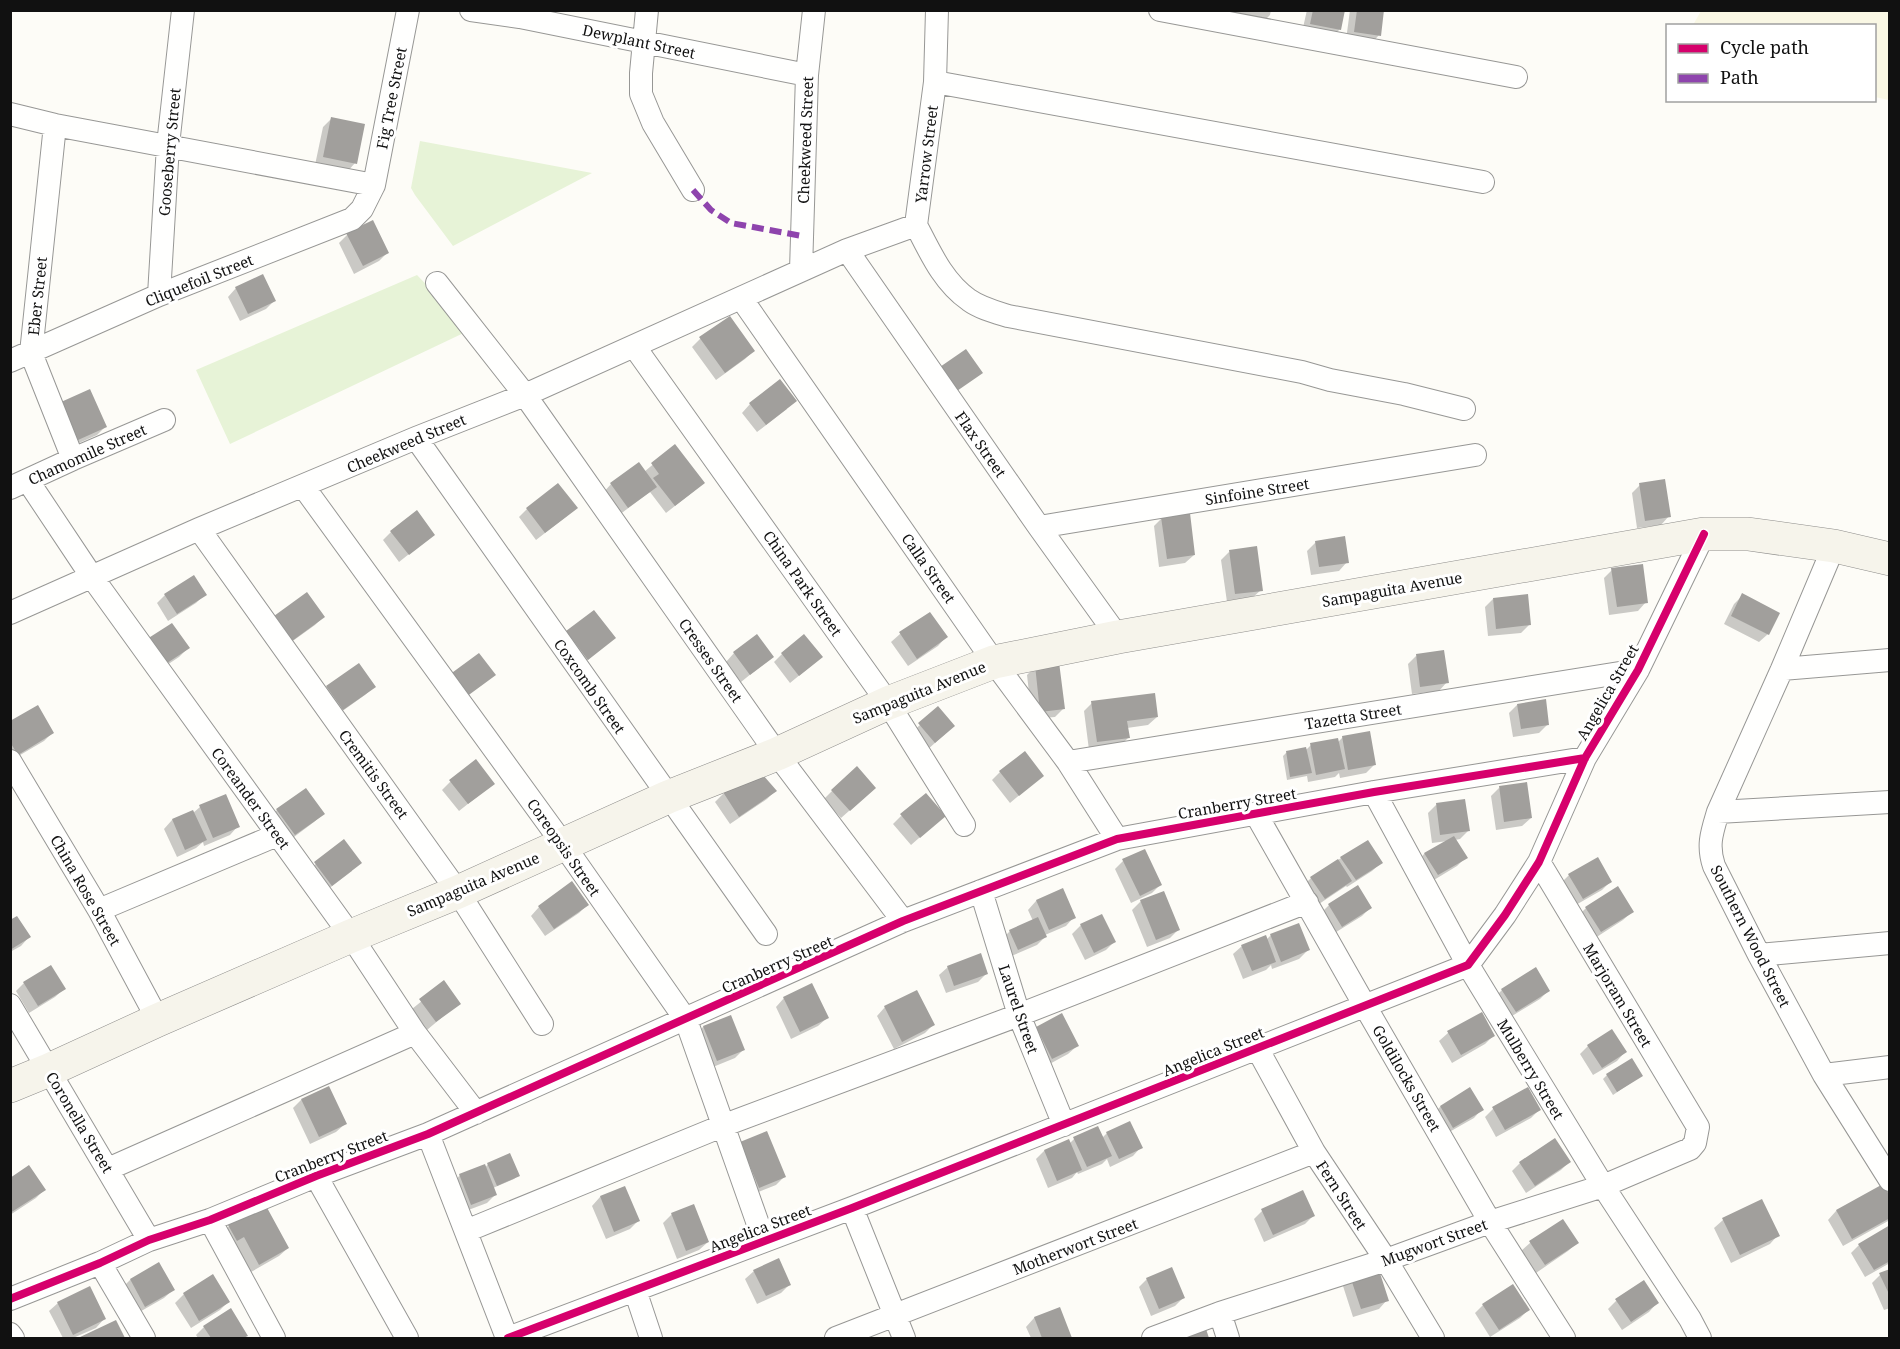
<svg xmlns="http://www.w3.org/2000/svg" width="1900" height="1349" font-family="'Noto Serif',serif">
<rect width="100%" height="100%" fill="#fdfcf7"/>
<path fill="#f9f7e4" d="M1701,11H1889V100L1875,97L1874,26L1693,25Z"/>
<path fill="#e7f3d7" d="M420,141L592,173L453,246L415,195L411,188Z
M417,275L470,330L230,444L196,370Z"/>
<path fill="#0003" d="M1230,10H1271L1270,15L1261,24L1229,17Z
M1307,10H1344L1340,29L1331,38L1302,32Z
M1350,10H1383L1379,35L1371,44L1346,40Z
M332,118L355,163L347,172L315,165L323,127Z
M347,235L387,253L379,261L354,274L339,243Z
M236,288L274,301L266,309L240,321L228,297Z
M729,318L753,351L745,359L716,380L692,347L700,339Z
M62,403L105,427L97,435L70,447Z
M750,404L787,409L757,432L742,413Z
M675,446L694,491L666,513L650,492L619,515L603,493L611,484L644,472Z
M1640,485L1669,516L1661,525L1637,528L1632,493Z
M527,509L567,516L536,540L519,517Z
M1162,518L1194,555L1185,563L1159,567L1154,526Z
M391,532L433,535L399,562L383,540Z
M1316,542L1347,562L1339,571L1311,575L1307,551Z
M1229,552L1261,590L1252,598L1227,602L1221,560Z
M1612,570L1646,602L1638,611L1609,615L1604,578Z
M205,594L196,603L168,621L157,603L165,595Z
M1743,595L1768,634L1759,642L1724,624L1734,604Z
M1493,599L1529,625L1521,633L1488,636L1485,607Z
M929,614L946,637L938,646L908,666L891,642L900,634Z
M323,617L315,625L283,648L266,626Z
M567,632L614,638L579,667L559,641Z
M188,648L179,657L155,673L139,649Z
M734,653L772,657L741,682L726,662Z
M782,654L812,665L790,683L774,662Z
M1416,656L1447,682L1439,691L1412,694L1408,664Z
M1035,667L1063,709L1055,717L1032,719L1027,675Z
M327,687H374L365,695L334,717L319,696Z
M1092,703L1157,717L1148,725L1127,728L1128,738L1120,746L1089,750L1084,711Z
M1517,705L1548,724L1539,733L1513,737L1509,713Z
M938,709L945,734L926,751L911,733Z
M10,722L53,732L44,741L10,761Z
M1343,737L1375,764L1366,773L1340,778L1339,773L1335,777L1308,782L1307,776L1287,780L1283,756L1286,753L1307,749L1311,745L1338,742Z
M1000,772L1042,776L1010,803L992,780Z
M763,776L775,791L767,799L730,824L715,802L723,794Z
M450,782L493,784L459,811L442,790Z
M1499,788L1531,818L1522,826L1496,830L1491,796Z
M305,790L323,814L314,822L286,843L268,819L277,810Z
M832,791L866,796L841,818L824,799Z
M225,796L238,826L230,835L204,846L203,842L196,848L177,857L164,829L172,820L192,812L193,813L200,807Z
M1436,805L1468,831L1460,839L1455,840L1466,857L1457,866L1429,883L1416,863L1424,854L1448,841L1432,843L1428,813Z
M901,816L935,824L911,845L893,824Z
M344,841L352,871L323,893L306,872Z
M1341,858L1381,863L1372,871L1347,887L1346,886L1316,906L1303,886L1311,878Z
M1597,859L1610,882L1602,890L1574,906L1560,884L1569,875Z
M1123,861L1160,885L1152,893L1131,903L1115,869Z
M1357,887L1370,908L1362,916L1333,934L1320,914L1329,905Z
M1062,890L1074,917L1066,926L1045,935V937L1037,945L1009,957L1001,940L1010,931L1033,921L1028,910L1036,901Z
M1142,900L1178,930L1170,938L1147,947L1132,910Z
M587,905L579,913L545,936L531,916L539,907Z
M1586,908L1632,912L1623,920L1592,940L1578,916Z
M10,922L29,937L21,946L10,952Z
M1081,925L1114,942L1106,950L1085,960L1072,934Z
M1271,935L1308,950L1299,959L1272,969L1271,965L1266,970L1243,979L1233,954L1242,946L1266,940Z
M948,967L987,973L978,982L946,993L939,975Z
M24,983L64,989L55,997L29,1013L16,991Z
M444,983L459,1003L427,1030L412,1009Z
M1502,990L1548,991L1540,999L1507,1019L1494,998Z
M784,998L827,1018L818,1026L791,1039L776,1007Z
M885,1007L933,1025L925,1033L894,1049L877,1016Z
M1481,1014L1494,1035L1485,1044L1452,1063L1439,1041L1448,1033Z
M730,1017L743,1050L735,1058L708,1069L695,1036L703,1027Z
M1037,1028L1077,1046L1068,1054L1044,1067L1028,1036Z
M1588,1046L1625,1052L1617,1061L1593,1075L1580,1054Z
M1607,1075L1641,1076L1613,1095L1603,1079Z
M328,1088L345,1124L336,1132L310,1144L293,1108L301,1100Z
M1470,1089L1482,1109L1474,1118L1444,1135L1432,1115L1440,1107Z
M1493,1109L1539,1110L1531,1118L1496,1137L1485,1117Z
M1107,1133L1141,1147L1133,1156L1110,1167L1107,1159L1102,1164L1078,1174L1077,1172L1072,1178L1048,1188L1036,1159L1044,1151L1068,1141L1069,1144L1074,1139L1102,1138Z
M741,1144L784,1177L776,1185L751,1195Z
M1569,1162L1561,1170L1526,1193L1512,1171L1520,1163Z
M488,1164L518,1175L514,1179L493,1188L495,1195L487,1203L463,1212L452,1184L460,1175L485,1168Z
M10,1179L44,1190L36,1198L10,1215Z
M1882,1186L1890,1199V1220L1843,1246L1828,1220L1836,1211Z
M624,1187L638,1221L630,1229L606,1239L592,1206L600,1197Z
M1761,1201L1778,1235L1770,1244L1731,1263L1714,1228L1723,1220Z
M693,1206L708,1242L699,1250L677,1259L663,1223L672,1214Z
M1262,1211L1313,1216L1305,1224L1264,1242L1254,1219Z
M1562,1221L1577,1243L1568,1251L1536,1273L1521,1251L1530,1243Z
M229,1226L288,1248L279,1256L251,1272L221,1235Z
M1890,1226V1263L1865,1277L1851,1253L1859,1245Z
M158,1264L173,1290L164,1298L136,1314L122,1288L130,1280Z
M1890,1270V1308L1884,1310L1872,1283L1880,1275Z
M754,1271L790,1284L781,1293L757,1304L745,1279Z
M213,1276L228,1302L220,1310L191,1328L175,1303L184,1294Z
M1351,1277L1387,1300L1379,1309L1353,1317L1343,1286Z
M1147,1279L1184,1297L1175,1306L1151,1316L1139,1287Z
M1616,1301L1657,1303L1649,1312L1622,1330L1608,1309Z
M58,1303L104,1319L96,1328L73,1338H63L49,1311Z
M1483,1305L1528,1310L1520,1318L1490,1337L1475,1313Z
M1059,1309L1071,1338H1031L1026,1327L1034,1318Z
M115,1322L123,1338H81Z
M204,1327L246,1335L243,1338H198L196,1335Z"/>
<path fill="#a19f9c" d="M1313,10H1345L1341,30L1310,24Z
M1357,10H1384L1381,36L1354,32Z
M331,117L365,124L357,164L323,157Z
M373,220L389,253L363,266L346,233Z
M263,274L276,301L248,314L235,287Z
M730,316L755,351L725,373L699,337Z
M966,349L983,373L954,393L937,369Z
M780,379L797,401L766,425L749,403Z
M90,389L107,427L78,440L61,402Z
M675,444L705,483L675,506L653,478L659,474L651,463Z
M639,462L657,487L628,508L610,483Z
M1665,479L1671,517L1645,521L1639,483Z
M558,483L578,508L545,533L526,508Z
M417,510L435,535L409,555L390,531Z
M1190,513L1195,555L1167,559L1161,517Z
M1345,536L1349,563L1319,567L1315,541Z
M1257,546L1263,591L1235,594L1229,550Z
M1643,564L1648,603L1617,607L1611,568Z
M194,575L207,595L177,614L164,594Z
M307,592L325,617L292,641L274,616Z
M1742,593L1780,613L1769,635L1731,616Z
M1528,594L1531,625L1496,629L1493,598Z
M594,610L616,638L588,660L566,631Z
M930,612L948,637L917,659L899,632Z
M172,623L190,648L164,665L147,639Z
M757,634L774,657L750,675L733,652Z
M804,634L823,657L799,676L781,653Z
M1444,650L1449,683L1420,687L1416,654Z
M479,653L496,675L466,697L449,675Z
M1059,662L1065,709L1040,712L1035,665Z
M359,663L376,687L343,710L326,686Z
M1155,693L1158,717L1127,721L1130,738L1097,742L1091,701Z
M1546,699L1549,725L1521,729L1517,704Z
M38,705L54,733L18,755L10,742V721Z
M938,706L955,726L935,743L918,723Z
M1370,731L1376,765L1348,770L1342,736Z
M1338,738L1345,769L1316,775L1310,743Z
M1306,747L1312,773L1290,777L1286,751Z
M1025,751L1044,776L1019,796L999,771Z
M476,759L495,784L468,804L449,780Z
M857,766L876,788L850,811L831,790Z
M763,775L777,791L739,817L723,792Z
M1527,782L1532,818L1504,822L1499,786Z
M306,788L325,814L295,835L276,809Z
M926,793L946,816L920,838L900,814Z
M226,794L240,827L213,838L199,805Z
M1465,799L1470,831L1440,835L1436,803Z
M193,810L207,840L185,850L172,819Z
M1454,836L1468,858L1438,875L1424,853Z
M344,839L362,863L332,886L314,862Z
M1368,840L1383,863L1356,880L1340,857Z
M1145,849L1162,885L1140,896L1122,859Z
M1598,857L1612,882L1583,899L1568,874Z
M1338,859L1352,881L1325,899L1310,877Z
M572,881L589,905L554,929L538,906Z
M1358,885L1372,908L1342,927L1328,904Z
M1618,886L1634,912L1601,932L1585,907Z
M1063,888L1076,918L1049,930L1036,900Z
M1164,891L1180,930L1156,940L1140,900Z
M1102,914L1116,942L1094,953L1080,924Z
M17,916L31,937L10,950V920Z
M1038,917L1047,937L1018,950L1009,930Z
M1299,923L1310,950L1281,962L1270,934Z
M1266,935L1276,962L1252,971L1241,945Z
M981,953L988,974L954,986L947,966Z
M51,965L66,989L38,1006L23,982Z
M1536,967L1550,991L1516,1012L1501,989Z
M444,980L461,1004L436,1022L419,999Z
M812,983L829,1018L800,1032L783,997Z
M917,990L935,1025L902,1042L884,1006Z
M1482,1012L1495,1036L1461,1055L1447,1031Z
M1062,1013L1079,1046L1052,1059L1036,1027Z
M731,1015L745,1050L717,1061L703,1026Z
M1612,1029L1627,1052L1602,1068L1587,1045Z
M1632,1058L1643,1076L1617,1092L1606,1074Z
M329,1086L347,1124L319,1137L301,1099Z
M1470,1087L1484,1110L1453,1128L1440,1106Z
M1528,1087L1541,1110L1505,1130L1492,1107Z
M1130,1121L1143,1148L1119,1159L1106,1132Z
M1098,1126L1112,1156L1087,1167L1073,1137Z
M767,1131L786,1177L759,1188L740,1142Z
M1555,1138L1571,1162L1535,1186L1519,1162Z
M1069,1139L1082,1170L1057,1181L1044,1150Z
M510,1153L520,1176L497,1186L487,1163Z
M485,1164L497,1195L471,1205L459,1174Z
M29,1165L46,1190L10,1213V1178Z
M1883,1184L1890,1196V1218L1852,1239L1836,1210Z
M625,1186L640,1221L614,1232L600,1196Z
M1303,1190L1315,1216L1273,1235L1261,1209Z
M1762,1199L1780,1236L1740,1255L1722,1218Z
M265,1204L289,1248L259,1265L244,1237L237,1241L228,1225Z
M694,1204L709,1242L686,1251L671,1213Z
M1563,1219L1579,1243L1545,1265L1529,1241Z
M1890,1225V1261L1874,1270L1858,1244Z
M779,1258L791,1285L766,1296L753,1270Z
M159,1262L175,1290L145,1307L130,1279Z
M1172,1267L1185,1298L1159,1309L1146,1278Z
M1378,1267L1389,1301L1361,1309L1350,1276Z
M1890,1269V1296L1879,1273Z
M213,1274L230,1302L199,1321L183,1293Z
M1644,1280L1659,1303L1631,1322L1615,1299Z
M1513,1284L1530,1310L1499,1330L1482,1304Z
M90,1286L106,1319L73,1335L57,1302Z
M1060,1307L1072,1338H1042L1034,1317Z
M231,1308L248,1336L243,1338H211L203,1326Z
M116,1320L125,1338H78Z
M1205,1326L1209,1338H1179Z"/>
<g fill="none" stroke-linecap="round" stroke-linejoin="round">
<defs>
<path id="minor" d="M471,10L520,17L807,75
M647,10L641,73V94L653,123L693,190
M1160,10L1516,77
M935,82L1483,182
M10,114L55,125L374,185
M55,125L31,353L73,459
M916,225C930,252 943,282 969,300C980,308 995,312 1008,316L1302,372L1330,380L1404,394L1464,409
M847,250L1039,527L1118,637
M801,270L807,75L814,10
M437,283L525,395L777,754L903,921
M159,295L168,145L183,10
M741,298L994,662L1068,762L1117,839
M634,346L888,703L964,825
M10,361L159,295L352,219L362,209L374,185L408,10
M416,438L766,934
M28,481L92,577L351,936L415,1033L476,1113
M303,486L563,844L686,1020L764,1241
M10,488L73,459L164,420
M1039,527L1475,455
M199,529L458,892L542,1024
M1834,546L1782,669L1718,812C1712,832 1707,845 1714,866L1759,955L1824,1075L1890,1180
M10,613L199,529L416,438L525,395L847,250L916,225L935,82L937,10
M1782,669L1890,660
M10,761L99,910L158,1020
M1068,762L1638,670
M1374,792L1468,965L1603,1186L1690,1319L1700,1338
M1718,812L1890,802
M1256,814L1365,1006L1490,1222L1564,1338
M981,891L1019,1015L1064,1125
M99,910L277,835
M1759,955L1890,943
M10,1005L149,1240
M1257,1048L1314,1152L1386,1260L1433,1338
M1824,1075L1890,1067
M428,1134L507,1338
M108,1169L415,1033
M316,1176L407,1338
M852,1208L904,1338
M210,1220L274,1338
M466,1231L722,1126L1019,1015L1307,902
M100,1263L144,1338
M635,1290L651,1338
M10,1299L100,1263L149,1240L210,1220L316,1176L428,1134L903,921L1117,839L1374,792L1585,758
M1220,1313L1228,1338
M10,1334L13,1338
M508,1338L852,1208L1468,965L1505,915L1539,862L1585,758L1638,670L1704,534
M836,1338L1314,1152
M1153,1338L1220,1313L1386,1260L1490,1222L1603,1186L1690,1149L1695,1143L1698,1127L1539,862"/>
<path id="secondary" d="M10,1086L49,1070L158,1020L351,936L458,892L668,797L777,754L888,703L994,662L1118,637L1704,534H1748L1834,546L1890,559"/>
</defs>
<use href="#minor" stroke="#979795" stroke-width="24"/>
<use href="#secondary" stroke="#8e8d8b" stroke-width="34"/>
<use href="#minor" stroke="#fffffe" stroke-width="22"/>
<use href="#secondary" stroke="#f6f4eb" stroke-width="33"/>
<path stroke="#8e44ad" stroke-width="6" stroke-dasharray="12 6" stroke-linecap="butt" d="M693,190L711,210L731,223L802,236"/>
<defs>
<path id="cycleway" d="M10,1299L100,1263L149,1240L210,1220L316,1176L428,1134L903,921L1117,839L1374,792L1585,758
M508,1338L852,1208L1468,965L1505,915L1539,862L1585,758L1638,670L1704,534"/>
</defs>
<use href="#cycleway" stroke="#fff" stroke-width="11"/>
<use href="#cycleway" stroke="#d6006c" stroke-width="8"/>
</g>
<g text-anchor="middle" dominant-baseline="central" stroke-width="6" stroke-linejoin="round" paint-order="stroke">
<g font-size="15" fill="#111" stroke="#fff">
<text transform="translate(639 41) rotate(12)">Dewplant Street</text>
<text transform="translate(391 98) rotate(-79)">Fig Tree Street</text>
<text transform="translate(805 140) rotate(-88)">Cheekweed Street</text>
<text transform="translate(169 152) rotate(-85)">Gooseberry Street</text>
<text transform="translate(926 154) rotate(-83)">Yarrow Street</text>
<text transform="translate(199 280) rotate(-22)">Cliquefoil Street</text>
<text transform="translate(37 296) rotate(-84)">Eber Street</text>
<text transform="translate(406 443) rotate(-23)">Cheekweed Street</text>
<text transform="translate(981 444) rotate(55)">Flax Street</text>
<text transform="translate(87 454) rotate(-24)">Chamomile Street</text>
<text transform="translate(1257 491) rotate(-9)">Sinfoine Street</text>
<text transform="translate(929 568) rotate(55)">Calla Street</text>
<text transform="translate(803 583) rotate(55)">China Park Street</text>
<text transform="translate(1392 589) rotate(-10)">Sampaguita Avenue</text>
<text transform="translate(711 660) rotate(55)">Cresses Street</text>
<text transform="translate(590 686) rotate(55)">Coxcomb Street</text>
<text transform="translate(919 692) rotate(-22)">Sampaguita Avenue</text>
<text transform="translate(1607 692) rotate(-60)">Angelica Street</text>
<text transform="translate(1353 716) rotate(-9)">Tazetta Street</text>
<text transform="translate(374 774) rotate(54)">Cremitis Street</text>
<text transform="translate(251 798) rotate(54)">Coreander Street</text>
<text transform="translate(1237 803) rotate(-10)">Cranberry Street</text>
<text transform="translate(564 847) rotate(55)">Coreopsis Street</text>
<text transform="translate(473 884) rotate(-23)">Sampaguita Avenue</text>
<text transform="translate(86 890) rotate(60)">China Rose Street</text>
<text transform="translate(1751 936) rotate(63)">Southern Wood Street</text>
<text transform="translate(777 964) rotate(-24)">Cranberry Street</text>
<text transform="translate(1618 995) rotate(59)">Marjoram Street</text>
<text transform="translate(1019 1009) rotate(71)">Laurel Street</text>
<text transform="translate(1213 1051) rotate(-22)">Angelica Street</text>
<text transform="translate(1531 1069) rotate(59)">Mulberry Street</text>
<text transform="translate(1407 1078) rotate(60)">Goldilocks Street</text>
<text transform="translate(80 1122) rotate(59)">Coronella Street</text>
<text transform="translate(331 1156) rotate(-21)">Cranberry Street</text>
<text transform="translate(1342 1195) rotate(57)">Fern Street</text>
<text transform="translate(760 1228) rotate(-21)">Angelica Street</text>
<text transform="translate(1434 1242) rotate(-20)">Mugwort Street</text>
<text transform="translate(1075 1246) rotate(-21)">Motherwort Street</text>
</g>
</g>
<rect width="1900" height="1349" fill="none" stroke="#111111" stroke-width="24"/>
<rect x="1666" y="24" width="210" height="78" fill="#ffffff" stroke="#a0a0a0" stroke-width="1.5"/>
<rect x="1678" y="44" width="30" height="9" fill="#d6006c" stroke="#a0a0a0" stroke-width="1.5"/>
<text x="1720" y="54" font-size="18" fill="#111111">Cycle path</text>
<rect x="1678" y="74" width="30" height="9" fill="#8e44ad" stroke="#a0a0a0" stroke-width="1.5"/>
<text x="1720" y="84" font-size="18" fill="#111111">Path</text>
</svg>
